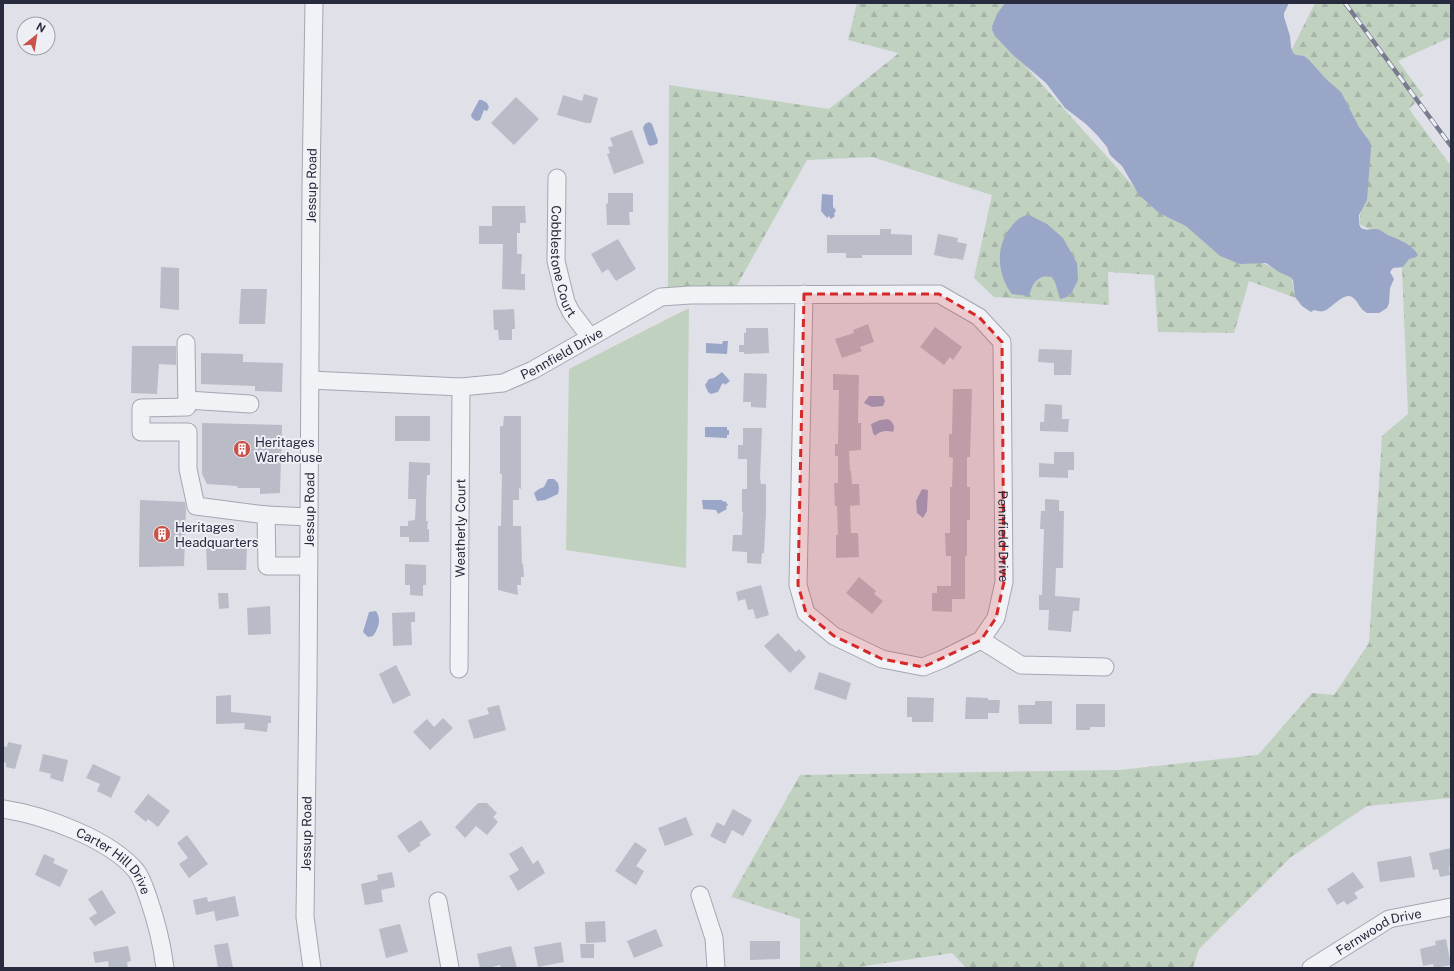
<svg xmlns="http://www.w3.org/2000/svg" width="1454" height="971" font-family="'Public Sans',sans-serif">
<defs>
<pattern id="forest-firs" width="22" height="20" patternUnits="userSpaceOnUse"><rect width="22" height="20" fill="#c0d1c0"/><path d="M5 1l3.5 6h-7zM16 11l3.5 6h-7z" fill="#a5b4a6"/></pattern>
</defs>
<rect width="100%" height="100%" fill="#dfe0e8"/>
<path fill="url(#forest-firs)" d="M857,3H1010L993,30L1153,208L1291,277L1296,298L1249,281L1234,333L1158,332L1154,275L1108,272L1109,305L994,297L974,278L992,195L872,157L807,160L736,287L668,293L669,85L829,109L899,53L848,40Z
M1315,3H1451V37L1398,61L1423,95L1409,109L1451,166V798L1367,806L1291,857L1199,949L1193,968H966L952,953L852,968H800V919L731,897L800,775L1119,770L1258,755L1312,693L1334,695L1369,643L1382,436L1408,414L1402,268L1415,250L1359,224L1370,142L1291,51Z"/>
<path fill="#c0d1c0" d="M689,308L686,568L566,550L569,369Z"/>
<path fill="#9aa6c7" d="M1005,3H1289L1284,13V17L1290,36L1291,47L1293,53L1296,55L1304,56L1309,60L1327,80L1341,92L1359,127L1370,142L1371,148L1367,200L1359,215V224L1361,228C1367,231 1370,229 1376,229C1381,229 1385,234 1390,236C1400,240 1413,245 1418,255L1416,257L1409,259L1403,267L1393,268L1390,272L1394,279L1390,288L1389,303L1387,308L1379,313H1367C1359,309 1358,300 1352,297C1344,292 1331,309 1324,311C1321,312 1318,311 1314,310L1311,312L1302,306L1295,297L1293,280L1290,277L1279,272L1266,263L1240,264L1220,256L1186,226L1159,213L1139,195L1122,166L1110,155L1107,147L1097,135L1086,124L1065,108L1046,83L1013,55L995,36L992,30L993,24L997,14Z
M479,100H482L487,103L489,107L487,111L484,110L480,120L476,121L472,118L471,115Z
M649,122L652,124L658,141L657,144L650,146L648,144L643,128L645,124Z
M822,194L833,195V207L836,210L834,214L835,216L831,219L829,216L827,218L821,211Z
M1029,215L1047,224L1063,238L1077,263L1078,280L1072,292L1067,297L1060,299L1055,282L1051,276C1036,276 1033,283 1029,296L1012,294C997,275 995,246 1011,227C1016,220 1021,216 1029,215Z
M723,341H728L727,354L706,353V343L722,344Z
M722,372L730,381L725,385L724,383L722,384L718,392L711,394L708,392L705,385L709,379L714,378Z
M869,396H883L885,401L883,406L872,407L864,403Z
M888,419C894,423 895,426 893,432C887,430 879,431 875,436L873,433L871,424L880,420Z
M705,427H727V430H729V435H727V438L705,437Z
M548,479H554L558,483L559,488L558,494L545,500L537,501L534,493L539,489L544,487Z
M922,489L928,490L927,511L923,518L917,513L916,501Z
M702,500H722L723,502L725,501L728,505L726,507L727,509L718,514L716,510L703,509Z
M376,611C382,620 378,629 373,636L368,637L363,632L369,612Z"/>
<path fill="#b9bbc7" d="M584,94L598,98L591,123H586L557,115L563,95L582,101Z
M516,97L539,119L514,145L491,123Z
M632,130L644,163L614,174L607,154L610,153L608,147L613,146L610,138Z
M608,193H633V212H629L630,225H607L606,203L608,204Z
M492,206H525L526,223H520V233H517V254H522L521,274H525V290L502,289L503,244H479V226H492Z
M880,229H891V234L912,235V255H862V258H846V253H827V235H880Z
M938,234L958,238L957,242L967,244L963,260L953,258V259L934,255Z
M618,239L636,269L616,281L608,269L602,273L591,254Z
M161,267L179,268V310L160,308Z
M241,289H267L265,324H239Z
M514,309L515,329H512V340H499L498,330H494L493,310Z
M868,324L874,342L860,347L862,351L842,358L835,339L854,333L853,330Z
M935,327L962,347L953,360L950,357L944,365L920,347Z
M746,328H768L769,353L744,354V352H739V345H744V333H746Z
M132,346H176V365L159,364L157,394L131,393Z
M1039,349L1072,350L1071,375H1054V363L1038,362Z
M201,353L243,354V362L283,363L282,392L255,391V386L201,384Z
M744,373L767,374L766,408L751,407V402H743Z
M833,374L859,375L858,423H861V450L849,451L850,471H851L852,484H859L860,505L850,506L851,533H858L859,557L836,558V535H838L837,506H835L834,483H838V456H835V444H838L839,390H833Z
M953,389H972L970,457H967V487H970V520H967V556H965V599H952V612L932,611V593H937V586H951V556H946L945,533H950V487H952L953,458L949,457V434H952Z
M1045,404L1062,405V419H1069L1068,432L1040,431V422H1044Z
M395,416H430V441H395Z
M504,416H521V489L519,488V500H513V526H521L522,564H523L524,577H521V585H517L518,595L498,590V526H501L502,474H500V426H503Z
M202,423L282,425L280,493L260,494V488H238L237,486L207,484L202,474Z
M743,428H762L760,478L761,484H766V512L764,553H762L761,564L747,563V552L732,551L733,535H742L743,512H742V489H747V459H738V445H743Z
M1054,452H1074V470H1068V478L1039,477V463L1054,464Z
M409,462L430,463V475H427L426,500V521H428L427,529H429V542H409V537H400V526H408V521L415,520L416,499H408Z
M1045,499L1059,500V511H1064L1063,568H1056L1055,596L1080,598L1079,611H1073L1071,632L1048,630L1049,610H1039V595H1042L1044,529H1040L1041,511H1045Z
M140,500L185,502L186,509L184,566L139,567Z
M206,546L247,547L246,570H207Z
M405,564L426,565V585H423V596L410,595V585H405Z
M859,577L876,591L874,594L883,601L872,614L846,593Z
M761,585L769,615L756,619L753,609L748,610L745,599L738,601L736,592Z
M218,593H228L229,608L219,609Z
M270,606L271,634L248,635L247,608Z
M415,612V622H411L412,645L393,646L392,613Z
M778,633L796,652L799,649L806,657L790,673L764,646Z
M396,665L411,695L393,704L379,674Z
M819,672L851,683L846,700L814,689Z
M231,695V712L271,716V723H268L267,732L244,729L245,723L216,724V696Z
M907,697L934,698L933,722H912V717H907Z
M966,697L988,698V700H1000L999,713H988V719H965Z
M1035,701H1052V724H1019L1018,705H1035Z
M1076,704H1105V727H1090V730H1076Z
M499,705L506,730L474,739L468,720L489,714L487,708Z
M443,718L453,728L430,750L413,732L427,719L434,727Z
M8,742L22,745L15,769L6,767V763L3,762V746L7,747Z
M43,754L68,760L63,782L50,778L51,774L39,771Z
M93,764L121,777L111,798L97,791L100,784L86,778Z
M148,794L170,811L158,827L148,819L146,822L134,812Z
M478,803H487L497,813L493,817L498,822L487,835L476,826L465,838L455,827Z
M733,809L752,820L743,836L732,830L725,844L710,836L717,822L724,826Z
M686,817L693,835L665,846L658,828Z
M421,820L431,835L419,843L421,845L409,853L397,836Z
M187,835L208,864L189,878L179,864L188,858L177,843Z
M635,842L647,850L636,866L644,871L636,885L615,871Z
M522,846L533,864L538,860L545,873L518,891L509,876L519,870L509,854Z
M1451,848V866L1449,867L1450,875L1440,877L1438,869L1433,870L1429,853Z
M44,854L55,859L53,863L68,870L60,887L35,875Z
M1411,856L1415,877L1380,882L1377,862Z
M392,872L395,887L381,890L383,902L365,905L361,884L378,880L377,875Z
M1353,872L1364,887L1354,893L1358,898L1347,905L1344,901L1337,905L1327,889Z
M102,890L116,913L95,926L89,918L97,913L88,899Z
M235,896L239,916L216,921L214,911L196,915L193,900L207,897L208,902Z
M605,921L606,942L586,943L585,922Z
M400,924L408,952L386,958L379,929Z
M656,929L663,946L634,958L627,941Z
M1446,939L1451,965L1434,968L1433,964L1423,966L1420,949L1436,945L1435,941Z
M750,941H780V959L750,960Z
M561,942L564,962L538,967L534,947Z
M228,943L233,968H218L214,945Z
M580,944H594V958H581Z
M128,946L131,961L127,962L128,968H109L108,961L95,963L93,952Z
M511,946L517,968H501L500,965L488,968H480L477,954Z"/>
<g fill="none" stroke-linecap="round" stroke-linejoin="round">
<defs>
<g id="minor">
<path id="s1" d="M557,178L556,261L566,302L571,312L590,337"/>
<path d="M186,343L187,407L141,408V432H188V469L196,506L266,515L267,566H308"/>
<path id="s2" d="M310,380L461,387L503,383L533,370L661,297L690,295L939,294L979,317L1002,342L1004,582L996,618L981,640L943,659L923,667L882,659L834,636L806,613L798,585L804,294"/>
<path d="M187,400L250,404"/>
<path d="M266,515L309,517"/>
<path d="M981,640L1021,665L1105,667"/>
<path id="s3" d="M459,669L461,387"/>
<path id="s4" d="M3,809C43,815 111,839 137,872C142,879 145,889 148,897C156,920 162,943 165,968"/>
<path d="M700,895L714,938L716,968"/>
<path d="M438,901L450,968"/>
<path id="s5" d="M312,968L305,917L308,686L311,186L314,3"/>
<path id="s6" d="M1311,968L1389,919L1451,907"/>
</g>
</defs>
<use href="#minor" stroke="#a4a6b2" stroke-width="19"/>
<use href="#minor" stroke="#f1f2f6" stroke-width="17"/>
<defs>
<path id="rail" d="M1345,3L1451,146"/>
</defs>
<use href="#rail" stroke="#797c91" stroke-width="4.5"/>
<use href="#rail" stroke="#eeeff5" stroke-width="3" stroke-dasharray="9" stroke-linecap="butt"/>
</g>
<path fill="#d62828" fill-opacity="0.2" stroke="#d62828" stroke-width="3" stroke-dasharray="8 5" stroke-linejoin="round" d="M804,294H939L979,317L1002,342L1004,582L996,618L981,640L923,667L882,659L834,636L806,613L798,585Z"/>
<defs>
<symbol id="building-disc" viewBox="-11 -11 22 22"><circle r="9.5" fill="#c95147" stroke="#eeeff5"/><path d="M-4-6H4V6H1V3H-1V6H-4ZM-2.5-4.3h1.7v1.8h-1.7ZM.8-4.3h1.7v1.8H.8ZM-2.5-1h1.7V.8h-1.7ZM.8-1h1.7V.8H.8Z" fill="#fff"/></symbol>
</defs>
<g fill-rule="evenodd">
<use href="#building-disc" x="232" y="439" width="20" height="20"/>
<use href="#building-disc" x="152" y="524" width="20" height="20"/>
</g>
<g text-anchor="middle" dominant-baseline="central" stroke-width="4" stroke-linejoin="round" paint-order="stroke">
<g font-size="13" fill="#282b3e" stroke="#eeeff5">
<text stroke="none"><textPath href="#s5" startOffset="783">Jessup Road</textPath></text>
<text stroke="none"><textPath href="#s1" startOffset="84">Cobblestone Court</textPath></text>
<text stroke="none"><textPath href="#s2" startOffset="259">Pennfield Drive</textPath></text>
<text stroke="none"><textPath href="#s5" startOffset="459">Jessup Road</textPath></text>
<text stroke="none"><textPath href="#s3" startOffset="141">Weatherly Court</textPath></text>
<text stroke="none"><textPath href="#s2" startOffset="926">Pennfield Drive</textPath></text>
<text stroke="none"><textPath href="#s5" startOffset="135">Jessup Road</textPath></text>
<text stroke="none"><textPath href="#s4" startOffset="126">Carter Hill Drive</textPath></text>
<text stroke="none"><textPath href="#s6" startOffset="78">Fernwood Drive</textPath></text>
</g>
<g font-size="13" fill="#282b3e" stroke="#eeeff5" text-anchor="start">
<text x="255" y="442">Heritages<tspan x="255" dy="15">Warehouse</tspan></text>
<text x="175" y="527">Heritages<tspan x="175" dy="15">Headquarters</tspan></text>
</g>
</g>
<rect width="1454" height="971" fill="none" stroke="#282b3e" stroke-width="8"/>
<g transform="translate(36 36) rotate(30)"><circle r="19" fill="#eeeff5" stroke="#9fa1ac"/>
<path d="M0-3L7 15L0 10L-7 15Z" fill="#c95147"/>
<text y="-6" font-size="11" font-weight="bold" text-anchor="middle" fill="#282b3e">N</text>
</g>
</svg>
